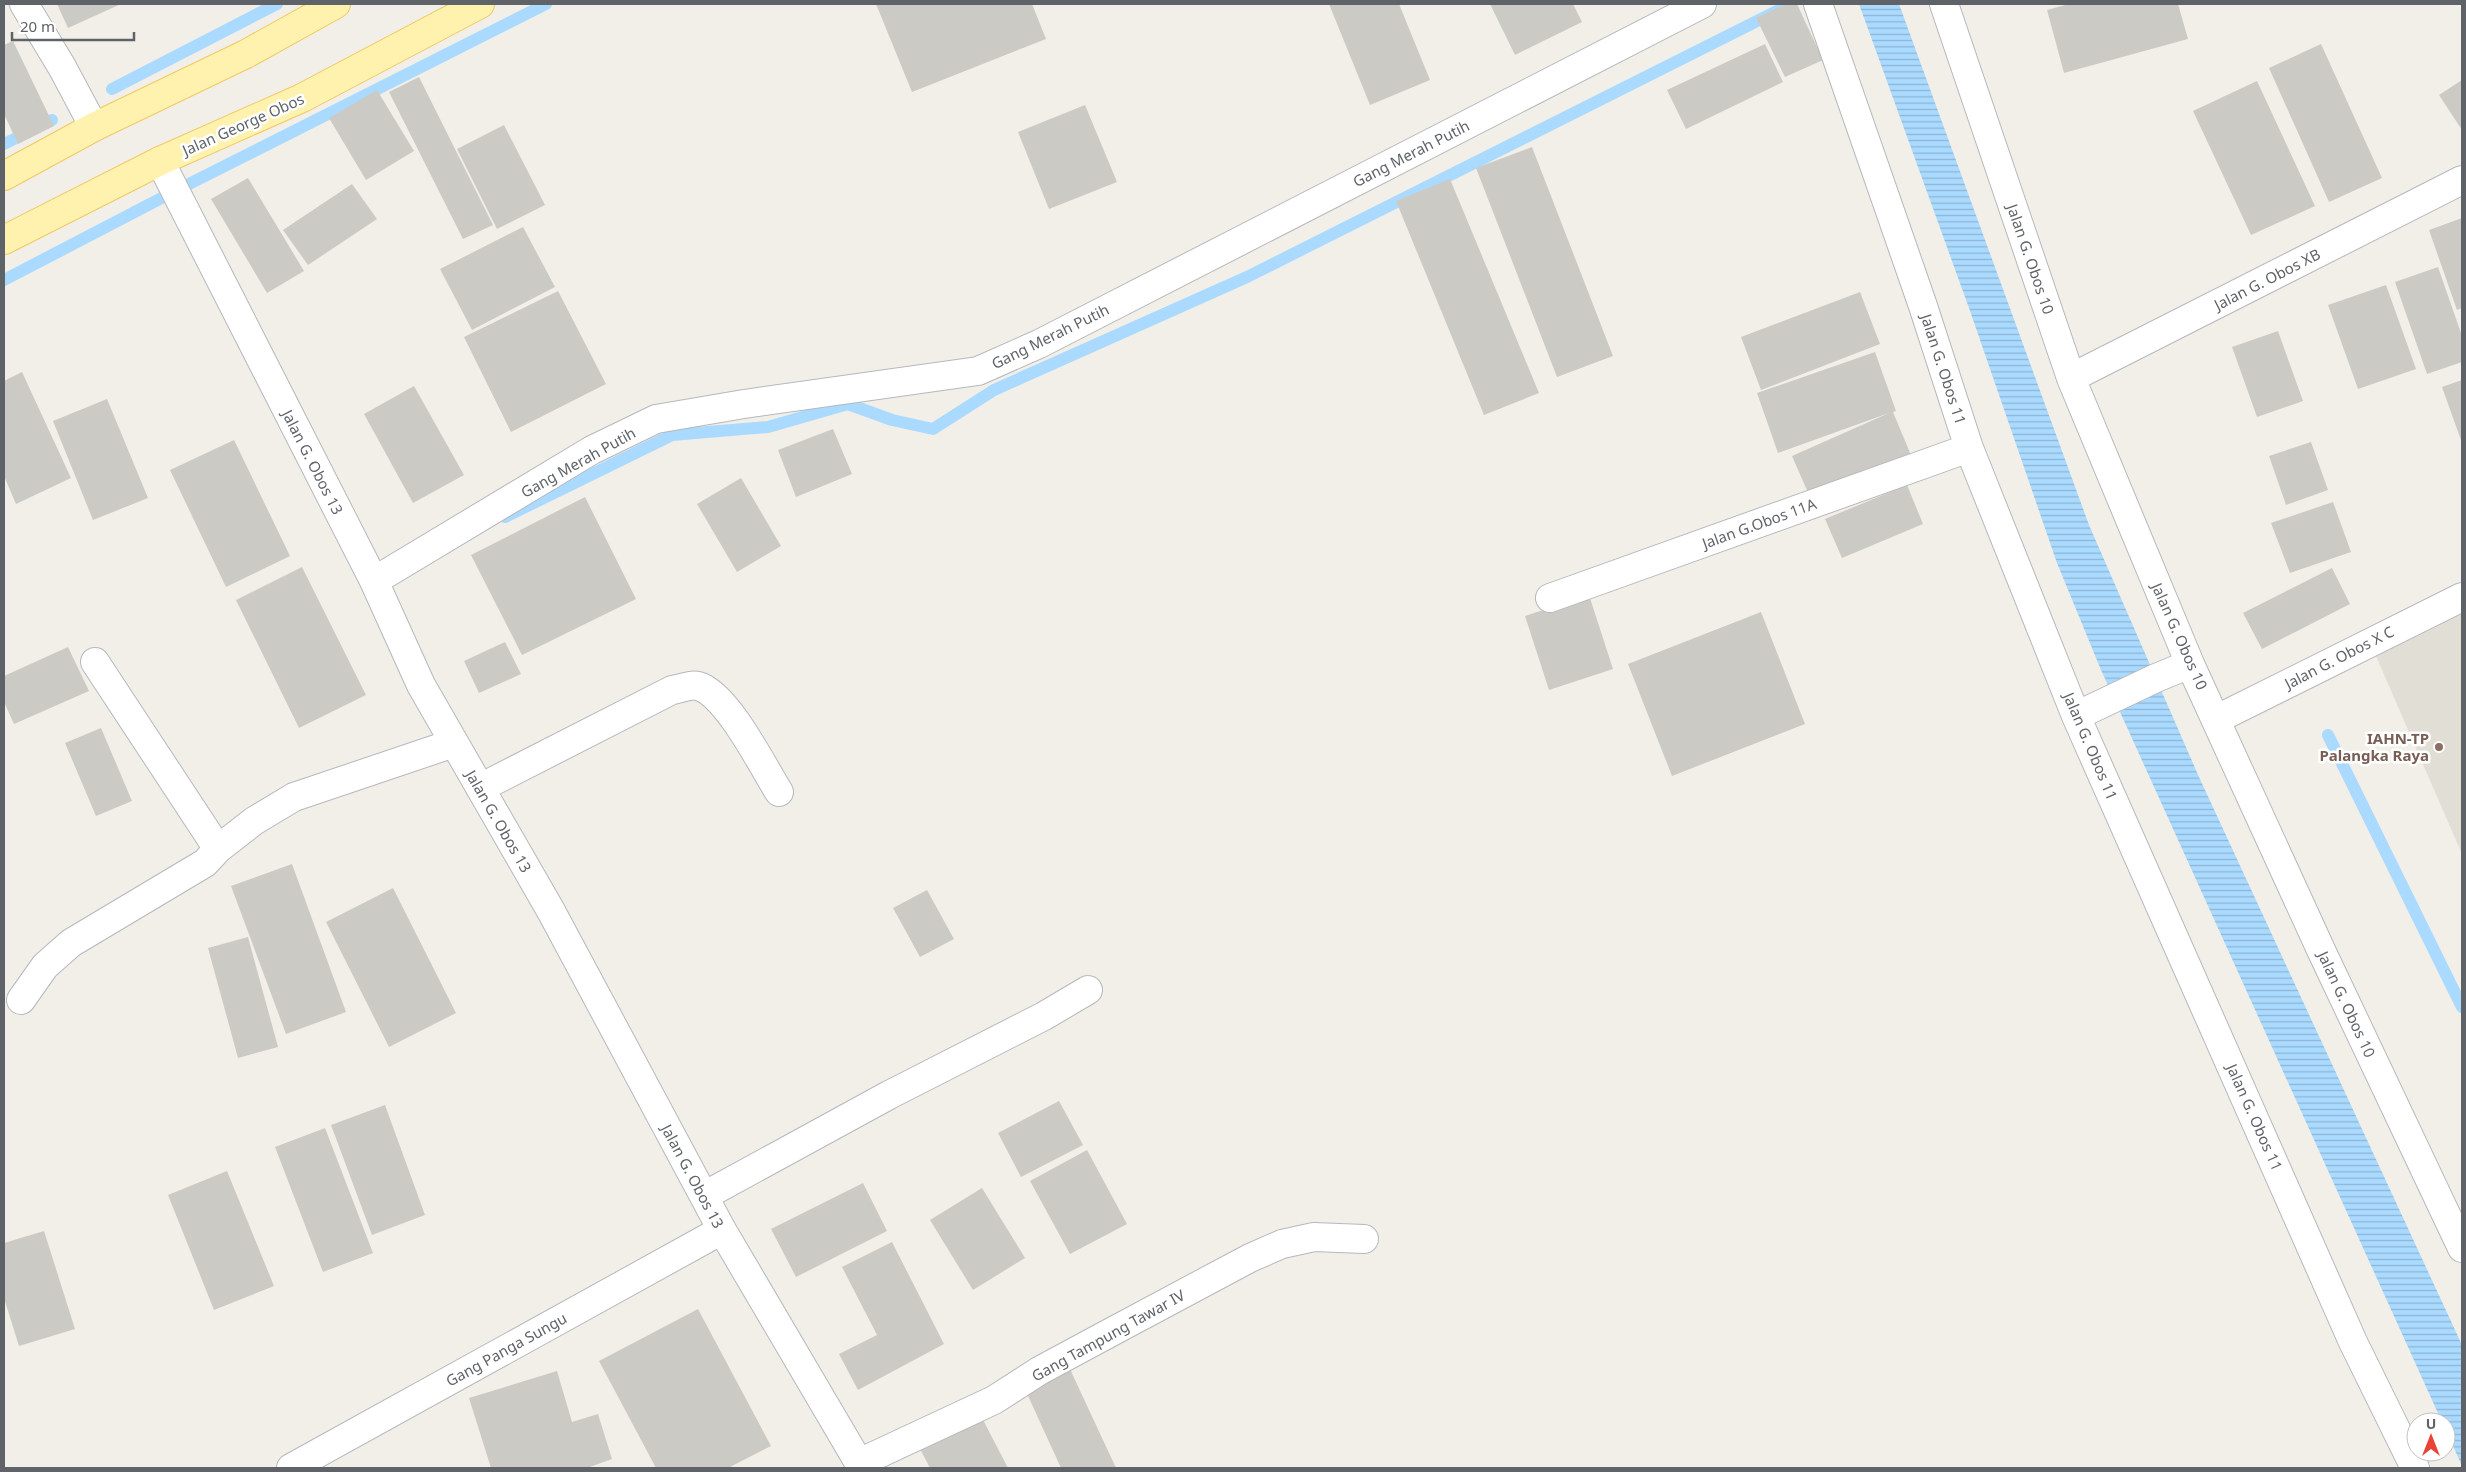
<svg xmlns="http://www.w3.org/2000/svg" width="2466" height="1472" font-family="'Noto Sans',sans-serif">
<defs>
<pattern id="water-rules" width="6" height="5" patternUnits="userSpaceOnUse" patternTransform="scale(1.25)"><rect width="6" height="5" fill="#aadaff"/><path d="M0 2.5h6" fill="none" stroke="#8eb4d2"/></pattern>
</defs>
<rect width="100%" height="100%" fill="#f1efe8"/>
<path fill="#e1ded6" d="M2462,596V854L2369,640Z"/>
<path fill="url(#water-rules)" d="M1859,4H1899L2089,525L2199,777L2462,1345V1466L2446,1430V1422H2442L2101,670L2057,563L1969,308Z"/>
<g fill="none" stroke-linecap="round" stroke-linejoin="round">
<path stroke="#aadaff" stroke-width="12" d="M112,89L277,4
M4,144L52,120
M4,280L175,191L546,4
M505,517L672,435L768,427L848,404L892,420L933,429L994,390L1247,277L1791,4
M2328,735L2462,1007"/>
</g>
<path fill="#cccac5" d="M57,4H121L68,28Z
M876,4H1032L1046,39L912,92Z
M1329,4H1399L1430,80L1370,105Z
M1490,4H1573L1582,22L1515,55Z
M1786,4H1797L1823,60L1785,77L1756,18Z
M2069,4H2178L2188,39L2064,73L2047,10Z
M13,41L54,126L18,144L4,114V45Z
M1765,44L1783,82L1686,129L1667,90Z
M2321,44L2382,178L2329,202L2269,68Z
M419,77L493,225L463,239L389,92Z
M2462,80V130L2439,95Z
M2257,81L2315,206L2251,235L2193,111Z
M377,90L414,151L366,180L329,118Z
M1085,105L1117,182L1049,209L1018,132Z
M504,125L545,205L497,229L457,149Z
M1532,147L1613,356L1557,377L1476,168Z
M248,178L304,271L267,293L211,199Z
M1450,179L1539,393L1484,415L1396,201Z
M352,184L377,219L308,265L283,230Z
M2462,218V308L2457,310L2429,230Z
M523,227L555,287L472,330L440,269Z
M2438,267L2462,336V362L2427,374L2395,282Z
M2386,285L2416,369L2358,389L2328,305Z
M558,291L606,384L511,432L464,337Z
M1860,292L1880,344L1761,390L1741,337Z
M2278,331L2303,401L2257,417L2232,347Z
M1875,352L1896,411L1893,412L1913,460L1813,504L1792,456L1889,413L1778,453L1757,393Z
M22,372L71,478L16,504L4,476V381Z
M2462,380V443L2442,387Z
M414,386L464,475L413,503L364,414Z
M107,399L148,498L93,520L53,421Z
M833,429L852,474L796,497L778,450Z
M234,440L290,556L226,587L170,470Z
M2311,442L2328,490L2286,505L2269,456Z
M741,478L781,546L737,572L697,504Z
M1907,485L1923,524L1842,558L1825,519Z
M585,497L636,599L522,655L471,555Z
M2333,502L2351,552L2290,573L2271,523Z
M302,567L366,695L299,728L236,600Z
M2332,568L2350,604L2262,649L2243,613Z
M1589,595L1613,669L1549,690L1525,616Z
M1761,612L1805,724L1672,776L1628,664Z
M505,642L521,674L479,693L464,661Z
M68,647L89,691L14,724L4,702V676Z
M101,728L132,801L96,816L65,743Z
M292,864L346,1012L286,1034L231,886Z
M393,888L456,1013L389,1047L326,922Z
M927,890L954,939L920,957L893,908Z
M248,937L278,1047L238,1058L208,948Z
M1059,1101L1083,1145L1021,1177L998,1133Z
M385,1105L425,1215L372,1235L331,1125Z
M325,1128L373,1253L323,1272L275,1147Z
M1087,1150L1127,1224L1070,1254L1030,1181Z
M227,1171L274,1286L214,1310L168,1195Z
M863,1183L887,1231L796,1277L771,1229Z
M982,1188L1025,1258L973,1290L930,1220Z
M44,1231L75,1329L19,1346L4,1298V1243Z
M892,1242L944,1344L858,1390L839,1354L877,1335L842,1267Z
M698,1309L771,1446L728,1468H656L599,1361Z
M1069,1367L1116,1468H1061L1024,1387Z
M557,1371L572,1422L598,1414L612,1459L587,1468H491L469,1398Z
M981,1416L1008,1468H930L919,1447Z"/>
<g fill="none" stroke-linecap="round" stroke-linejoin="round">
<defs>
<path id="minor" d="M24,4L62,67L94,127
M1818,4L1923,306L1969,448L2076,716L2353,1342L2415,1468
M1944,4L2071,378L2190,664L2321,950L2462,1248
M160,161L374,581L421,685L551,911L722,1230L862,1468
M2071,378L2462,180
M374,581L592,450L656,419L744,404L978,371L1039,344L1702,4
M1550,598L1969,448
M95,662L218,849
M2076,716L2156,678L2190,664
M2217,719L2462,597
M480,788L672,690C679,689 691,684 698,686C727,694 762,765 779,792
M21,1000L45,966L71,943L205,863L218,849L254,821L294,797L454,743
M704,1196L889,1095L1044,1016L1088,990
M859,1463L994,1400L1039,1371L1117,1329L1250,1258L1282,1244L1314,1237L1364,1239
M291,1468L722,1230"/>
<path id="major" d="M4,176L94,127L246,54L336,4
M4,240L160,161L302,98L480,4"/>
</defs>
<use href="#minor" stroke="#b5b8bc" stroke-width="30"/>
<use href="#major" stroke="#f2c960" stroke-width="30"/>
<use href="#minor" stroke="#fff" stroke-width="28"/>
<use href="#major" stroke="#fff2af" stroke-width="28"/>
</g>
<circle fill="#8d6e63" stroke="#fff" stroke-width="2" cx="2439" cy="747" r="5"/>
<g text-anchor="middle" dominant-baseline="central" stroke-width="5" stroke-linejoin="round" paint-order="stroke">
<g font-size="15" fill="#5f6368" stroke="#fff">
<text transform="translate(243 124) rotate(-24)">Jalan George Obos</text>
<text transform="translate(1411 153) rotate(-27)">Gang Merah Putih</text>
<text transform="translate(2031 259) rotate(71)">Jalan G. Obos 10</text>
<text transform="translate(2267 279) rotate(-27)">Jalan G. Obos XB</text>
<text transform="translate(1050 336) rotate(-26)">Gang Merah Putih</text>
<text transform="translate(1944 369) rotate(72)">Jalan G. Obos 11</text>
<text transform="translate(313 462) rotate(63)">Jalan G. Obos 13</text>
<text transform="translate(578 462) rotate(-29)">Gang Merah Putih</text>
<text transform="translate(1759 523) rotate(-20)">Jalan G.Obos 11A</text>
<text transform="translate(2180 636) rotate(66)">Jalan G. Obos 10</text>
<text transform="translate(2339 657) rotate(-27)">Jalan G. Obos X C</text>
<text transform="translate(2091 746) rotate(67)">Jalan G. Obos 11</text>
<text transform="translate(499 821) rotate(60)">Jalan G. Obos 13</text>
<text transform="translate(2347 1004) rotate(65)">Jalan G. Obos 10</text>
<text transform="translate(2255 1117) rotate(66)">Jalan G. Obos 11</text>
<text transform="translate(693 1176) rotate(62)">Jalan G. Obos 13</text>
<text transform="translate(1108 1335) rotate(-29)">Gang Tampung Tawar IV</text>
<text transform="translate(506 1349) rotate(-29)">Gang Panga Sungu</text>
</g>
<g font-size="15" font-weight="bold" fill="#785e54" stroke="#fff" text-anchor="end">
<text x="2429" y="738">IAHN-TP<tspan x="2429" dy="17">Palangka Raya</tspan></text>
</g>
</g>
<rect width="2466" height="1472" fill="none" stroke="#5f6368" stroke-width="10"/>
<g transform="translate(2431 1437)"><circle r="24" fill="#ffffff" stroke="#bfc1c3"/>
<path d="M0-4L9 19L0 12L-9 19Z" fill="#ea4335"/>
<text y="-8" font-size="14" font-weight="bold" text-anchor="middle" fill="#5f6368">U</text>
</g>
<path d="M12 32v8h122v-8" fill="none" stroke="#5f6368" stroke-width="2.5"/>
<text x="20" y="32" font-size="15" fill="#5f6368" stroke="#ffffff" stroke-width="4" paint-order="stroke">20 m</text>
</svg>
